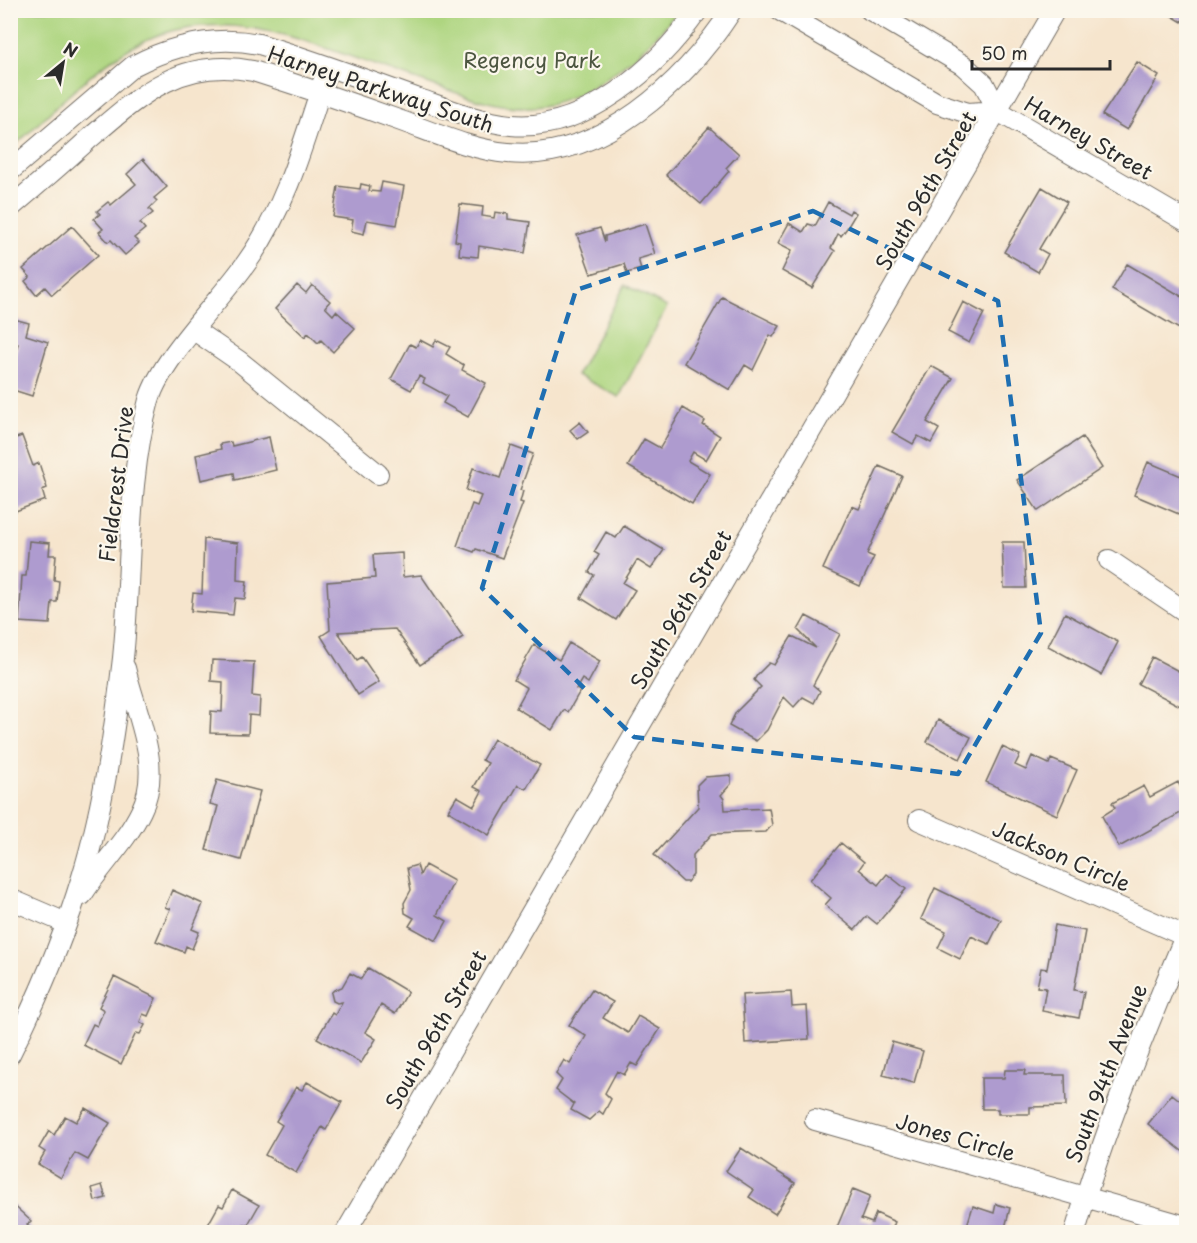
<svg xmlns="http://www.w3.org/2000/svg" width="1197" height="1243" font-family="'Playpen Sans',sans-serif">
<rect width="100%" height="100%" fill="#fbf7ec"/>
<filter id="ink" filterUnits="userSpaceOnUse"><feTurbulence type="fractalNoise" baseFrequency=".0167" numOctaves="2"/><feDisplacementMap in="SourceGraphic" scale="12" xChannelSelector="R" yChannelSelector="G"/><feConvolveMatrix kernelMatrix="1 2 1 2 8 2 1 2 1" color-interpolation-filters="sRGB"/></filter>
<filter id="wash" filterUnits="userSpaceOnUse"><feTurbulence type="fractalNoise" baseFrequency=".008" numOctaves="4" result="noise"/><feDisplacementMap in="SourceGraphic" scale="24" xChannelSelector="R" yChannelSelector="G"/><feGaussianBlur stdDeviation="1.35" result="paint"/><feColorMatrix in="noise" values="0 0 0 0 0 0 0 0 0 0 0 0 0 0 0 0 0 1.4 0 .05"/><feComposite in="paint" operator="in"/></filter>
<g filter="url(#wash)">
<rect width="100%" height="100%" fill="#f6e5cd"/>
<path fill="#aed580" stroke="#6c8056" stroke-width="1.5" d="M11,10H678V11C648,50 586,104 534,107C499,109 466,96 433,85C391,71 350,56 308,42C261,27 210,18 161,34C103,54 56,109 11,149Z
M625,285L667,307L619,397L577,375Z"/>
<g id="blocks">
<path fill="#ae9bcf" d="M1162,10H1186V14L1182,22Z
M1137,62L1159,76L1127,130L1102,115Z
M709,127L739,154L726,168L729,171L701,204L666,175Z
M143,159L167,187L154,198L157,201L149,209L153,213L140,223L145,229L134,238L139,243L125,255L111,240L108,242L99,232L103,229L94,219L100,214L97,211L108,202L111,205L136,184L127,174Z
M382,182L404,186L397,225L367,220L364,234L351,231L353,220L333,217L338,186L360,189L361,184L370,186L369,191L380,192Z
M1042,187L1067,202L1039,249L1048,254L1038,272L1004,252Z
M828,202L849,214L851,210L856,213L847,228L841,236L838,234L831,248L835,251L812,288L782,271L792,250L778,243L789,223L803,232L808,224L815,226Z
M460,204L483,207L482,216L494,218L495,212L508,214V219L530,222L525,253L479,246L478,257L459,255L460,242L455,241Z
M645,224L655,254L638,259L641,269L627,273L624,264L591,274L577,235L600,228L605,242V236Z
M72,226L98,255L52,295L45,287L36,295L25,281L30,277L23,269Z
M1127,264L1186,299V333L1112,290Z
M297,285L306,293L312,285L330,301L325,307L333,315L336,311L355,328L333,352L321,340L318,343L308,333L305,337L275,309Z
M722,297L780,326L773,337L770,335L753,370L745,365L730,390L684,363Z
M963,302L984,313L969,343L948,332Z
M10,318L29,323L26,335L48,342L32,396L10,389V368L18,344L10,342Z
M420,340L433,347L436,340L450,347L446,354L464,365L462,370L486,383L468,417L443,403L447,396L423,383L425,379L419,376L411,390L391,379L410,344L416,347Z
M931,366L953,378L927,422L939,429L931,443L918,436L913,444L892,432Z
M683,408L705,421L703,425L720,436L706,460L693,452L688,461L710,474L692,504L628,466L644,439L660,448Z
M580,422L588,432L578,439L570,430Z
M22,436L33,466L39,463L47,488L42,490L45,500L13,512L10,505V440Z
M269,437L276,470L235,480L234,473L201,480L196,455L221,449L220,444L231,442L232,446Z
M1082,437L1102,468L1038,511L1017,480Z
M511,446L533,454L520,490L523,491L520,502L523,503L502,558L476,549L474,552L457,546L472,504L477,506L481,496L466,490L473,468L500,478Z
M1148,462L1186,478V517L1134,495Z
M879,466L902,476L867,554L874,557L860,586L823,569L852,506L859,509Z
M624,526L664,550L651,569L637,560L623,583L635,590L616,620L581,598L594,575L589,572L599,555L594,552L606,532L616,538Z
M204,539L238,543L237,580L247,581L245,599L235,598L233,615L191,611L193,593L202,594Z
M29,541L50,543L49,555H56L54,580L59,581L57,602H52L50,624L19,622L22,576H26Z
M1002,542H1024L1026,588H1004Z
M402,553L403,577L421,575L463,637L420,665L395,629L338,632L357,660L362,657L379,682L358,695L321,636L330,630L327,582L375,578L373,555Z
M1065,613L1118,642L1101,675L1048,646Z
M806,616L840,634L813,685L820,691L814,703L803,697L794,707L784,697L767,730L756,741L729,726L736,712L761,687L754,680L757,675L769,663L774,665L792,636L816,648L798,630Z
M569,643L600,661L588,683L582,679L576,689L580,691L568,712L564,710L552,730L516,708L527,688L514,680L534,645L559,660Z
M1152,657L1186,675V709L1138,684Z
M212,660L254,662L252,696L260,697L259,716L249,715L248,734L210,733L211,711L222,712L223,682L211,681Z
M938,720L971,737L960,759L927,742Z
M494,739L540,765L526,789L518,785L489,835L448,811L457,796L474,806L482,791L474,787L488,763L482,760Z
M1002,747L1020,755L1015,765L1026,770L1032,756L1049,764L1051,759L1077,770L1057,815L986,782Z
M731,775V784L721,795L724,799L725,810L769,808L772,825L766,832L712,834L693,855V875L687,882H683L654,855L698,807L697,785L705,777Z
M217,780L260,791L241,860L206,850L218,806L210,804Z
M1178,782L1186,798V810L1119,847L1102,816L1115,808L1112,803L1144,786L1150,797Z
M841,843L864,862L859,869L878,885L887,874L906,889L877,924L867,916L855,930L825,905L831,898L810,880Z
M417,865L420,875L425,865L454,881L437,915L447,921L436,941L409,926L414,918L405,913L404,903L411,890L407,868Z
M935,888L1001,920L989,944L971,936L960,959L938,948L946,931L921,919Z
M172,890L203,904L192,929L199,932L192,949L186,946L184,952L156,941L170,909L165,907Z
M1055,925L1085,931L1074,990L1084,992L1079,1018L1042,1011L1046,988L1037,987L1041,968L1047,969Z
M368,968L408,992L395,1014L381,1005L365,1032L376,1039L361,1063L317,1038L332,1013L335,1015L342,1002L337,1003L333,1001L331,993L334,990L342,987L350,973L361,979Z
M114,977L156,998L148,1016L143,1014L140,1022L145,1025L140,1034L136,1033L121,1064L83,1045L93,1024L97,1026L104,1010L99,1007Z
M592,990L613,1002L603,1018L628,1033L638,1016L660,1029L637,1066L631,1063L624,1075L617,1071L605,1093L611,1099L603,1114L599,1111L589,1120L571,1110L574,1104L556,1090L562,1080L556,1074L564,1060L570,1064L586,1036L569,1025Z
M791,992L792,1007L807,1006L809,1039L745,1043L742,995Z
M892,1042L923,1051L914,1083L883,1075Z
M1005,1070H1025L1024,1075H1065L1066,1106L1030,1107V1114H998V1109H982L981,1078H1004Z
M307,1082L342,1102L326,1130L322,1127L296,1173L265,1155L282,1125L276,1121L296,1087L302,1090Z
M1172,1094L1186,1105V1154L1148,1124Z
M85,1108L110,1123L88,1160L75,1153L61,1178L38,1164L45,1152L39,1148L49,1131L54,1135L65,1116L76,1122Z
M741,1148L795,1183L775,1214L749,1197L754,1190L726,1171Z
M102,1185L106,1198L95,1201L92,1188Z
M853,1189L870,1196L861,1219L872,1223L876,1213L895,1222L891,1232H835Z
M232,1190L259,1205L247,1226L244,1224L239,1232H204L219,1205L223,1207Z
M10,1202L31,1221L27,1225L31,1229L27,1232H10Z
M996,1204L1010,1208L1004,1232H965L973,1206L994,1213Z"/>
</g>
</g>
<g filter="url(#ink)">
<use href="#blocks" fill-opacity="0" stroke="#726c64" stroke-width="1.5"/>
<g fill="none" stroke-linecap="round" stroke-linejoin="round">
<defs>
<path id="minor" d="M779,10L937,103L968,113L998,111
M870,10L963,65L984,84L998,111
M998,111L1186,221
M10,171L133,66C173,45 215,35 259,44C313,60 366,80 419,99C448,109 480,122 511,125C586,132 658,67 698,10
M10,208C37,185 64,162 90,138C141,94 181,57 253,71C304,87 354,104 404,122C437,134 473,150 508,153C601,162 685,82 732,10
M194,330L239,361L378,474
M1109,560L1186,612
M919,820L1185,936
M82,895C100,866 126,842 141,811C164,766 135,712 125,668
M10,899L66,923
M10,1054C38,998 64,937 82,877C103,809 115,729 123,658C132,573 126,483 149,400C162,357 220,301 247,262C288,205 306,133 328,67
M815,1120L1186,1226
M346,1232L1055,10
M1075,1232C1105,1128 1144,1034 1186,934"/>
</defs>
<use href="#minor" stroke="#726c64" stroke-width="22"/>
<use href="#minor" stroke="#fff" stroke-width="20"/>
</g>
</g>
<path fill="none" stroke="#1f6fb2" stroke-width="4.5" stroke-dasharray="12 8" stroke-linejoin="round" d="M813,211L998,301L1041,633L958,774L634,737L482,588L576,290Z"/>
<g text-anchor="middle" dominant-baseline="central" stroke-width="4.5" stroke-linejoin="round" paint-order="stroke">
<g font-size="21" fill="#4c5640" stroke="#fbf7ec">
<text x="532" y="59">Regency Park</text>
</g>
<g font-size="21" fill="#2b2b2b" stroke="#fbf7ec">
<text transform="translate(381 88) rotate(18)">Harney Parkway South</text>
<text transform="translate(1089 137) rotate(30)">Harney Street</text>
<text transform="translate(925 190) rotate(-60)">South 96th Street</text>
<text transform="translate(115 484) rotate(-83)">Fieldcrest Drive</text>
<text transform="translate(680 609) rotate(-60)">South 96th Street</text>
<text transform="translate(1062 855) rotate(23)">Jackson Circle</text>
<text transform="translate(435 1029) rotate(-60)">South 96th Street</text>
<text transform="translate(1105 1073) rotate(-69)">South 94th Avenue</text>
<text transform="translate(956 1136) rotate(16)">Jones Circle</text>
</g>
</g>
<rect width="1197" height="1243" fill="none" stroke="#fbf7ec" stroke-width="36"/>
<g transform="translate(63 63) rotate(30)" stroke="#fbf7ec" stroke-width="4.5" paint-order="stroke">
<path d="M0-4.5L10 22L0 15L-10 22Z" fill="#2b2b2b"/>
<text y="-9" font-size="16" font-weight="bold" text-anchor="middle" fill="#2b2b2b">N</text>
</g>
<path d="M972 60v9h138v-9" fill="none" stroke="#2b2b2b" stroke-width="3"/>
<text x="981" y="60" font-size="18" fill="#2b2b2b" stroke="#fbf7ec" stroke-width="4.5" paint-order="stroke">50 m</text>
</svg>
